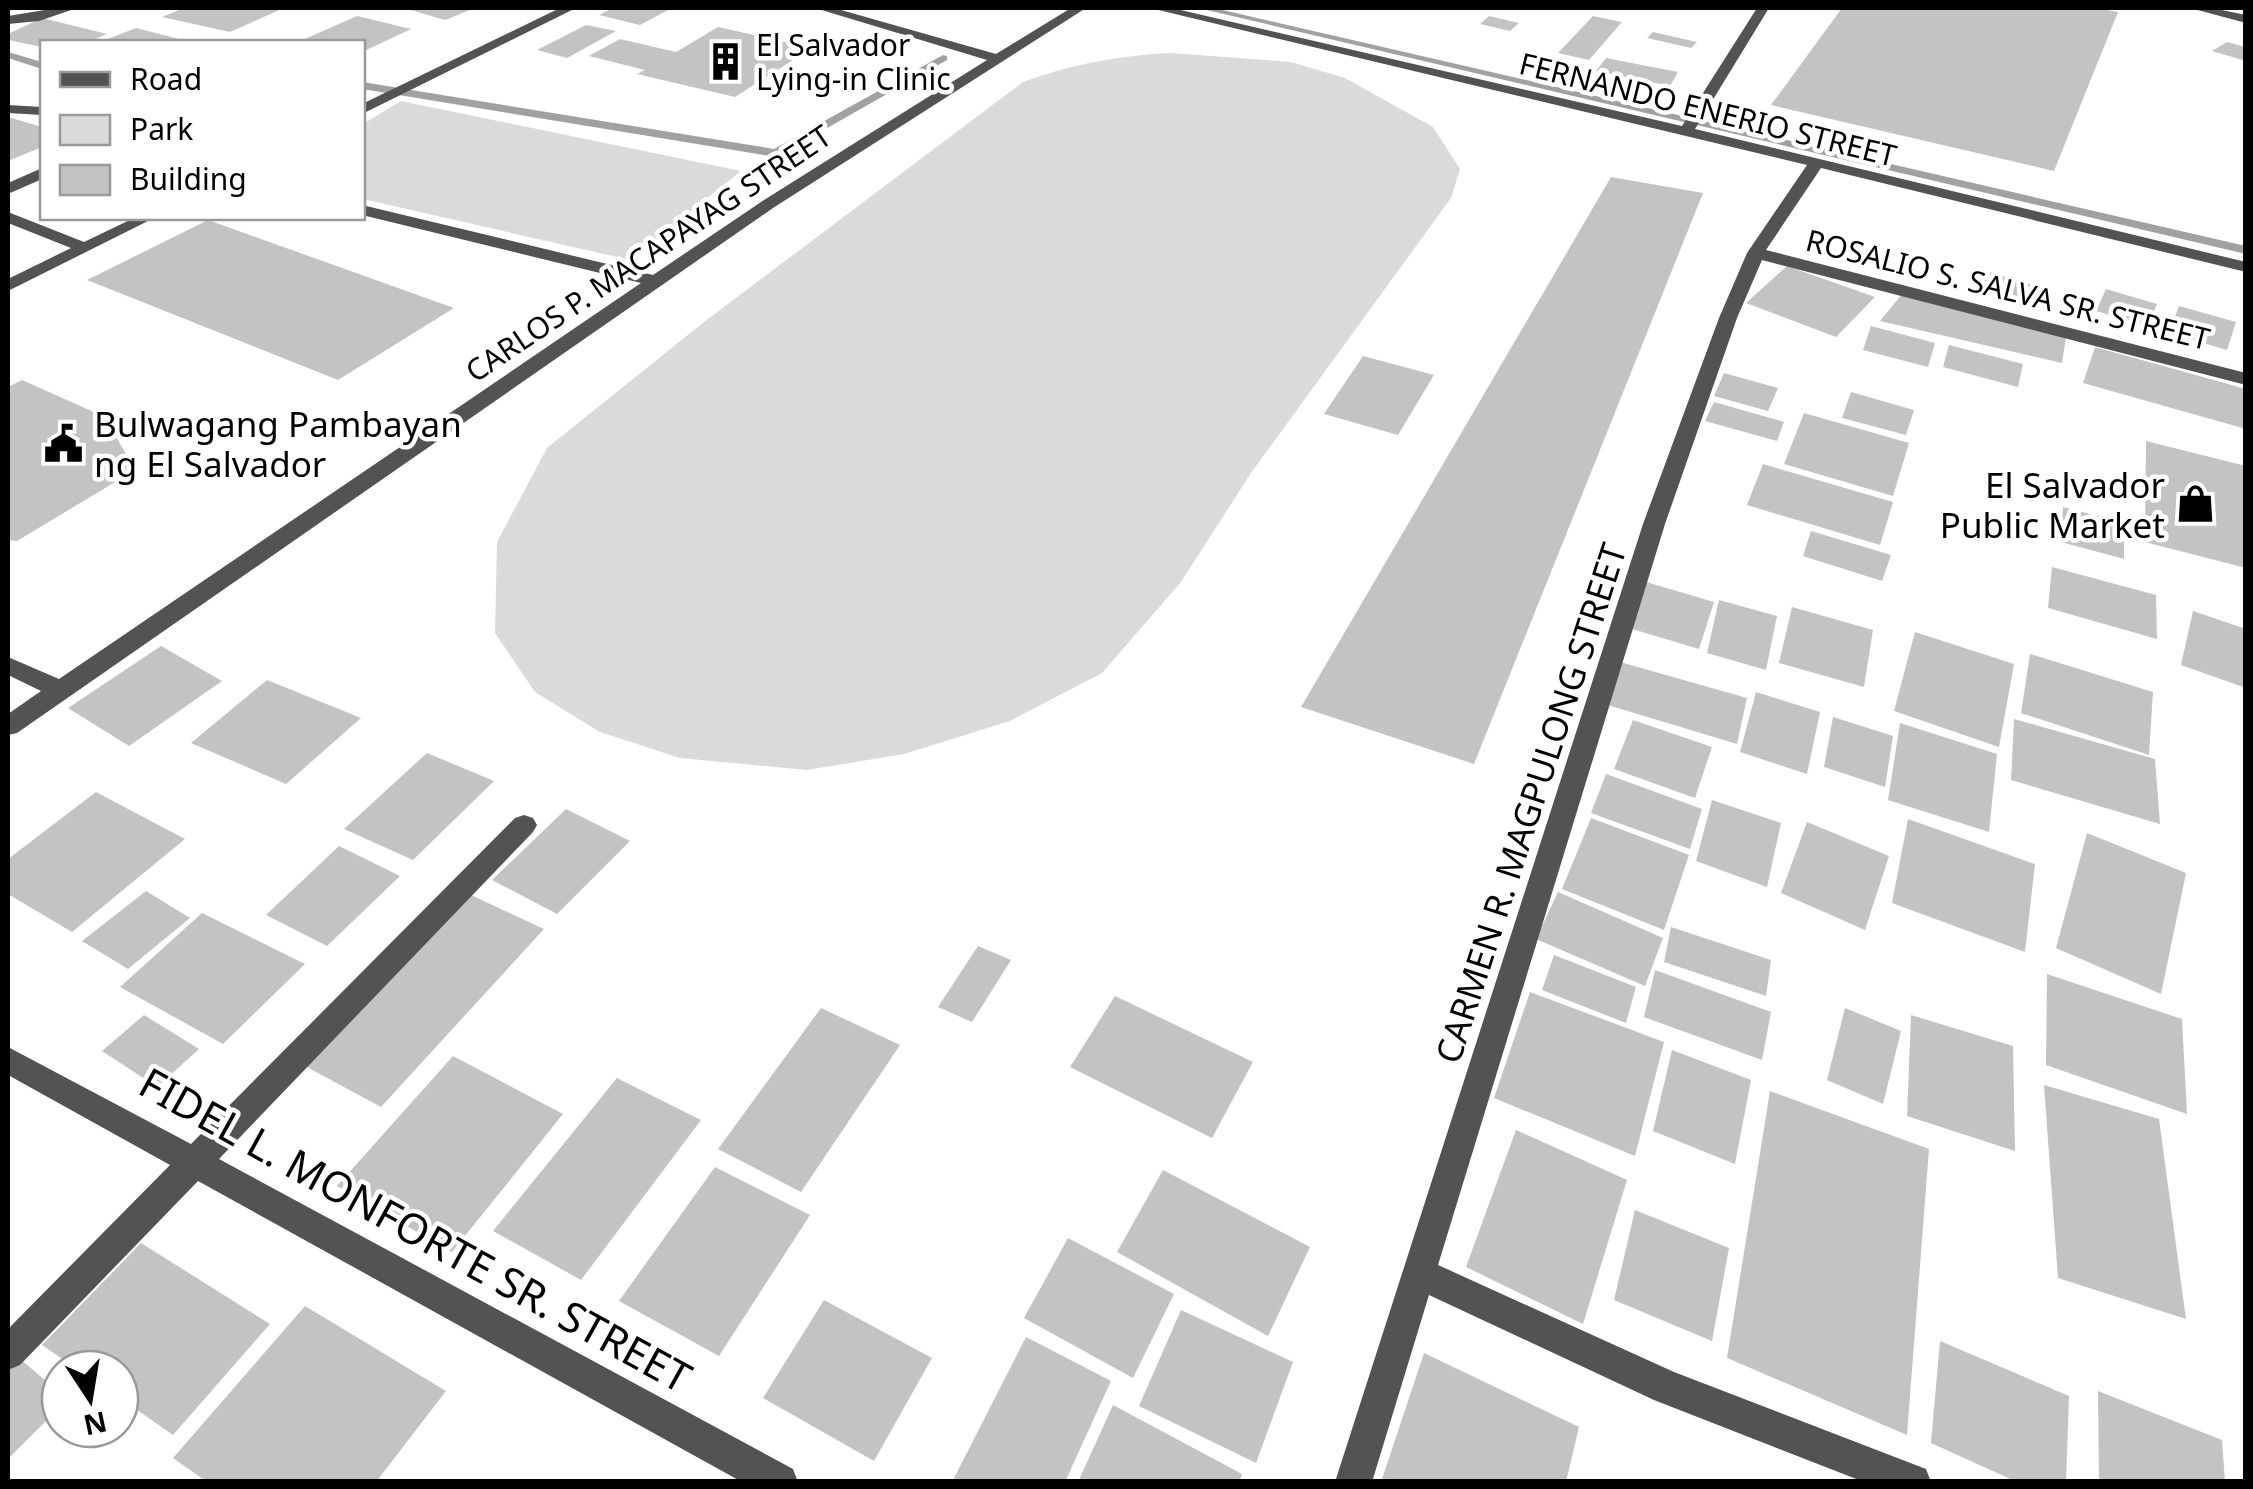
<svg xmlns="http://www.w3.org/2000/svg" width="2253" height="1489" font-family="'Noto Sans',sans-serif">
<rect width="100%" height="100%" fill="#fff"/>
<path fill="#dadada" d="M1170,53L1291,62L1345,78L1433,127L1460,169L1451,198L1251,473L1181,582L1102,673L1010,721L904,754L807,770L680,758L600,732L535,692L495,633L497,542L547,448L704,322L1023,82C1072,64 1117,56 1170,53Z
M401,101L741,171L630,260L363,199V124Z"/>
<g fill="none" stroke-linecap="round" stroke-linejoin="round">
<path fill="#a1a1a1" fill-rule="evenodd" d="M1198,8H1214L2246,246V254Z
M8,52L42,62V69L8,58Z
M943,55L947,56V60L776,157L362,89V82L774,149Z"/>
</g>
<path fill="#c3c3c3" d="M184,8H284L230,32L162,17Z
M404,8H475L445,20Z
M613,8H672L640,25L599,15Z
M1842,8H2096L2118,12L2054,171L1771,105Z
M357,16L411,29L362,52V42H298Z
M1489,16L1519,23L1510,31L1480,24Z
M1593,16L1622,22L1589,60L1558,53Z
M42,18L107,34L88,42H42V47L8,40V34Z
M586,25L616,31L567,58L537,50Z
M718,27L812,48L735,97L637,74L645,70L589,56L620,39L676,52Z
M136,28L187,41L186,42H100Z
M1653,32L1697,42L1691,48L1647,38Z
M2227,42L2246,47V61L2212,51Z
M1606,58L1678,72L1670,86L1596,71Z
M8,117L42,127V147L8,161Z
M1611,177L1703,193L1474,764L1301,707Z
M208,220L454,308L338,380L87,280Z
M1787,266L1875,297L1836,337L1746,303Z
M1989,272L2039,287L2029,305L1978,290Z
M2106,289L2157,304L2148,326L2096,311Z
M1903,293L2066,337L2062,363L1880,321Z
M2179,306L2236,322L2227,350L2169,333Z
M1871,326L1935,343L1928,367L1863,350Z
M1949,345L2023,364L2018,387L1943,367Z
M2095,347L2246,389V429L2083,383Z
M1363,356L1434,375L1398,435L1324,414Z
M1724,373L1778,388L1768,411L1714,396Z
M22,380L105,417L135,470L17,541L8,540V387Z
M1851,392L1914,410L1906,435L1842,418Z
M1714,402L1784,422L1777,441L1705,421Z
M1804,413L1909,443L1893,496L1784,464Z
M2146,441L2246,466V568L2145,542Z
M1763,464L1893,502L1880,545L1747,505Z
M2063,507L2124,523V559L2061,542Z
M1811,531L1891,555L1882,581L1803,556Z
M2052,567L2156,595L2157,639L2048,608Z
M1646,582L1714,602L1699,649L1629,628Z
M1719,600L1777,616L1766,670L1707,653Z
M1792,607L1873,630L1864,687L1779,663Z
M2193,611L2246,629V688L2181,665Z
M1915,632L2014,664L1999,747L1894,711Z
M161,646L222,681L129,746L68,708Z
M2030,654L2153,692L2149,755L2021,713Z
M1613,660L1747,698L1737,744L1601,703Z
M267,680L361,718L286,784L191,743Z
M1756,692L1820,712L1807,774L1740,752Z
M1833,717L1893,736L1885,787L1824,767Z
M2014,719L2155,759L2160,824L2011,780Z
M1633,720L1712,747L1695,798L1614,769Z
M1900,723L1997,754L1989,832L1888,800Z
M427,753L494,781L413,860L344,829Z
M1606,774L1702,809L1690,849L1591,813Z
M96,792L185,839L72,932L8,894V859Z
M1712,800L1781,823L1767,887L1696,861Z
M566,809L630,841L557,914L492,880Z
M1591,818L1689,855L1664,930L1562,889Z
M1908,819L2035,864L2025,952L1892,903Z
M1807,822L1889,856L1865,930L1781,893Z
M2087,833L2186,873L2161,994L2056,948Z
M339,846L400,876L327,946L266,915Z
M146,891L190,918L128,969L82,941Z
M1558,892L1663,938L1645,986L1536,939Z
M471,895L544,929L381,1107L305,1066Z
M202,913L305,964L223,1044L120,987Z
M1671,927L1771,960L1766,996L1664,962Z
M978,946L1011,960L972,1022L938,1007Z
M1554,955L1636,987L1626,1023L1542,990Z
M1655,970L1771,1012L1762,1060L1644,1017Z
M2047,974L2182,1019L2187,1114L2046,1065Z
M1530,992L1664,1042L1635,1156L1494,1098Z
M1115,996L1253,1062L1212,1138L1070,1067Z
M821,1008L900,1045L801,1192L718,1149Z
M1845,1008L1901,1031L1883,1104L1827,1080Z
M144,1015L199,1049L157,1087L102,1051Z
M1911,1015L2013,1046L2015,1151L1907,1116Z
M1672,1050L1751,1080L1735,1164L1653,1131Z
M453,1056L563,1114L452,1252L337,1186Z
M617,1078L701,1120L581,1280L493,1231Z
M2044,1085L2159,1119L2186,1319L2058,1278Z
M1770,1091L1929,1149L1907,1435L1727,1358Z
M1516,1130L1627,1180L1583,1324L1466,1267Z
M715,1167L810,1215L719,1356L619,1301Z
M1163,1170L1310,1247L1268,1336L1117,1252Z
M1635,1210L1729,1248L1712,1341L1614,1300Z
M1068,1238L1174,1294L1133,1378L1024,1318Z
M141,1243L270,1324L173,1435L120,1398V1369H77L42,1345Z
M824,1300L932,1358L874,1461L763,1398Z
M305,1306L446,1391L376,1482H207L173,1458Z
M1181,1310L1293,1362L1256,1463L1139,1406Z
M1026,1337L1111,1381L1065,1482H952Z
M1940,1341L2069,1396L2066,1482H2017L1931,1443Z
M1424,1353L1579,1427L1566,1482H1381Z
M18,1357L60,1393V1407L8,1459V1367Z
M2098,1391L2222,1440L2225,1482H2099Z
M1113,1405L1242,1474L1239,1482H1078Z"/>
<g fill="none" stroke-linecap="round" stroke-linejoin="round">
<path fill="#535353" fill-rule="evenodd" d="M57,8H77L39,21L8,24V16Z
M560,8H576L362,114V104Z
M815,8H834L996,54L1071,8H1086L773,208L17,733L8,735V714L41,691L8,675V657L59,679L641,283L362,215V205L653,275L761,202L987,60Z
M1150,8H1172L1682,126L1757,8H1769L1695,129L2246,262V272L1821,168L1766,250L2246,373V385L1762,260L1737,318L1665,524L1438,1265L1674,1372L1926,1469L1931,1482H1864L1654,1400L1429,1295L1372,1482H1335L1643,524L1719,318L1747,253L1807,165Z
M2190,8H2212L2246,15V23Z
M8,105L42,107V115L8,113Z
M42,168V179L8,194V183Z
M8,212L84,242L134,218H154L8,291V279L71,248L8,223Z
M524,815L533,818L537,825L533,832L219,1159L793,1469L798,1482H742L198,1181L20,1365L8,1370V1329L170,1165L8,1075V1047L191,1144L515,818Z"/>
</g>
<defs>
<symbol id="building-bare" viewBox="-9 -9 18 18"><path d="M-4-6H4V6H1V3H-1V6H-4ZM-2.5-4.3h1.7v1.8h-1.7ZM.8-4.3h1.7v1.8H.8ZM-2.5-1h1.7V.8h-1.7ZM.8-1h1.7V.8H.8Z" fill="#000" stroke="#fff" stroke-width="2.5" paint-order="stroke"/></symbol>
<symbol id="civic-bare" viewBox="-9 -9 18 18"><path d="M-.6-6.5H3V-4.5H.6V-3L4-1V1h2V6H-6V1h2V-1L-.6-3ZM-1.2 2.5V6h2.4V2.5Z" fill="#000" stroke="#fff" stroke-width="2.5" paint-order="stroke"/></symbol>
<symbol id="shop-bare" viewBox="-9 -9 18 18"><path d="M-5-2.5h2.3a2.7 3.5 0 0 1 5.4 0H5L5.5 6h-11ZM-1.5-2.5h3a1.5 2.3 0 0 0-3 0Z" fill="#000" stroke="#fff" stroke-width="2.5" paint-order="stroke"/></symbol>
</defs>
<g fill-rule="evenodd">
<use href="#building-bare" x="698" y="34" width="55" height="55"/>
<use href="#civic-bare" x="36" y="416" width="55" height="55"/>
<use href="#shop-bare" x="2168" y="476" width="55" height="55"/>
</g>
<g text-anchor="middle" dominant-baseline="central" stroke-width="9" stroke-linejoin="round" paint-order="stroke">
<g font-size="30" fill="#000" stroke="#fff" text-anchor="start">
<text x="756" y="44">El Salvador<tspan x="756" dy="34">Lying-in Clinic</tspan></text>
</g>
<g font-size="30" fill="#000" stroke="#fff">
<text transform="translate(1708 109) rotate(14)">FERNANDO ENERIO STREET</text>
<text transform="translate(648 253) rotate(-34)">CARLOS P. MACAPAYAG STREET</text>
<text transform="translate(2008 289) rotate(14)">ROSALIO S. SALVA SR. STREET</text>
</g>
<g font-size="35" fill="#000" stroke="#fff" text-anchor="start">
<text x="94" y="423">Bulwagang Pambayan<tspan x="94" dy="40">ng El Salvador</tspan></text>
<text x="2165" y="484" text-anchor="end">El Salvador<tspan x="2165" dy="40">Public Market</tspan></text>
</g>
<g font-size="35" fill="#000" stroke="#fff">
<text transform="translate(1530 803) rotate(-72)">CARMEN R. MAGPULONG STREET</text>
</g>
<g font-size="42" fill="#000" stroke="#fff">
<text transform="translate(416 1229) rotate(29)">FIDEL L. MONFORTE SR. STREET</text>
</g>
</g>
<rect width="2253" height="1489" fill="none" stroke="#000000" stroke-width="20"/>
<rect x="40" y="40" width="325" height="180" fill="#ffffff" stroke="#999999" stroke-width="2.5"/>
<rect x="60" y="72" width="50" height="15" fill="#535353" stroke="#999999" stroke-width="2.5"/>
<text x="130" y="90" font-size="30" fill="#000000">Road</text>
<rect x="60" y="115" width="50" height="30" fill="#dadada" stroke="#999999" stroke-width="2.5"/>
<text x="130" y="140" font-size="30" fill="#000000">Park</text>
<rect x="60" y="165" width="50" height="30" fill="#c3c3c3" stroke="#999999" stroke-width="2.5"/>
<text x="130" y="190" font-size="30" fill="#000000">Building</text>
<g transform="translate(90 1399) rotate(168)"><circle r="48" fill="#ffffff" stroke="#999999" stroke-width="2.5"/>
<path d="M0-8L18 38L0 25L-18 38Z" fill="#000000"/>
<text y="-15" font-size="28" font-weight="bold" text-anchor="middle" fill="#000000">N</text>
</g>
</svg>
